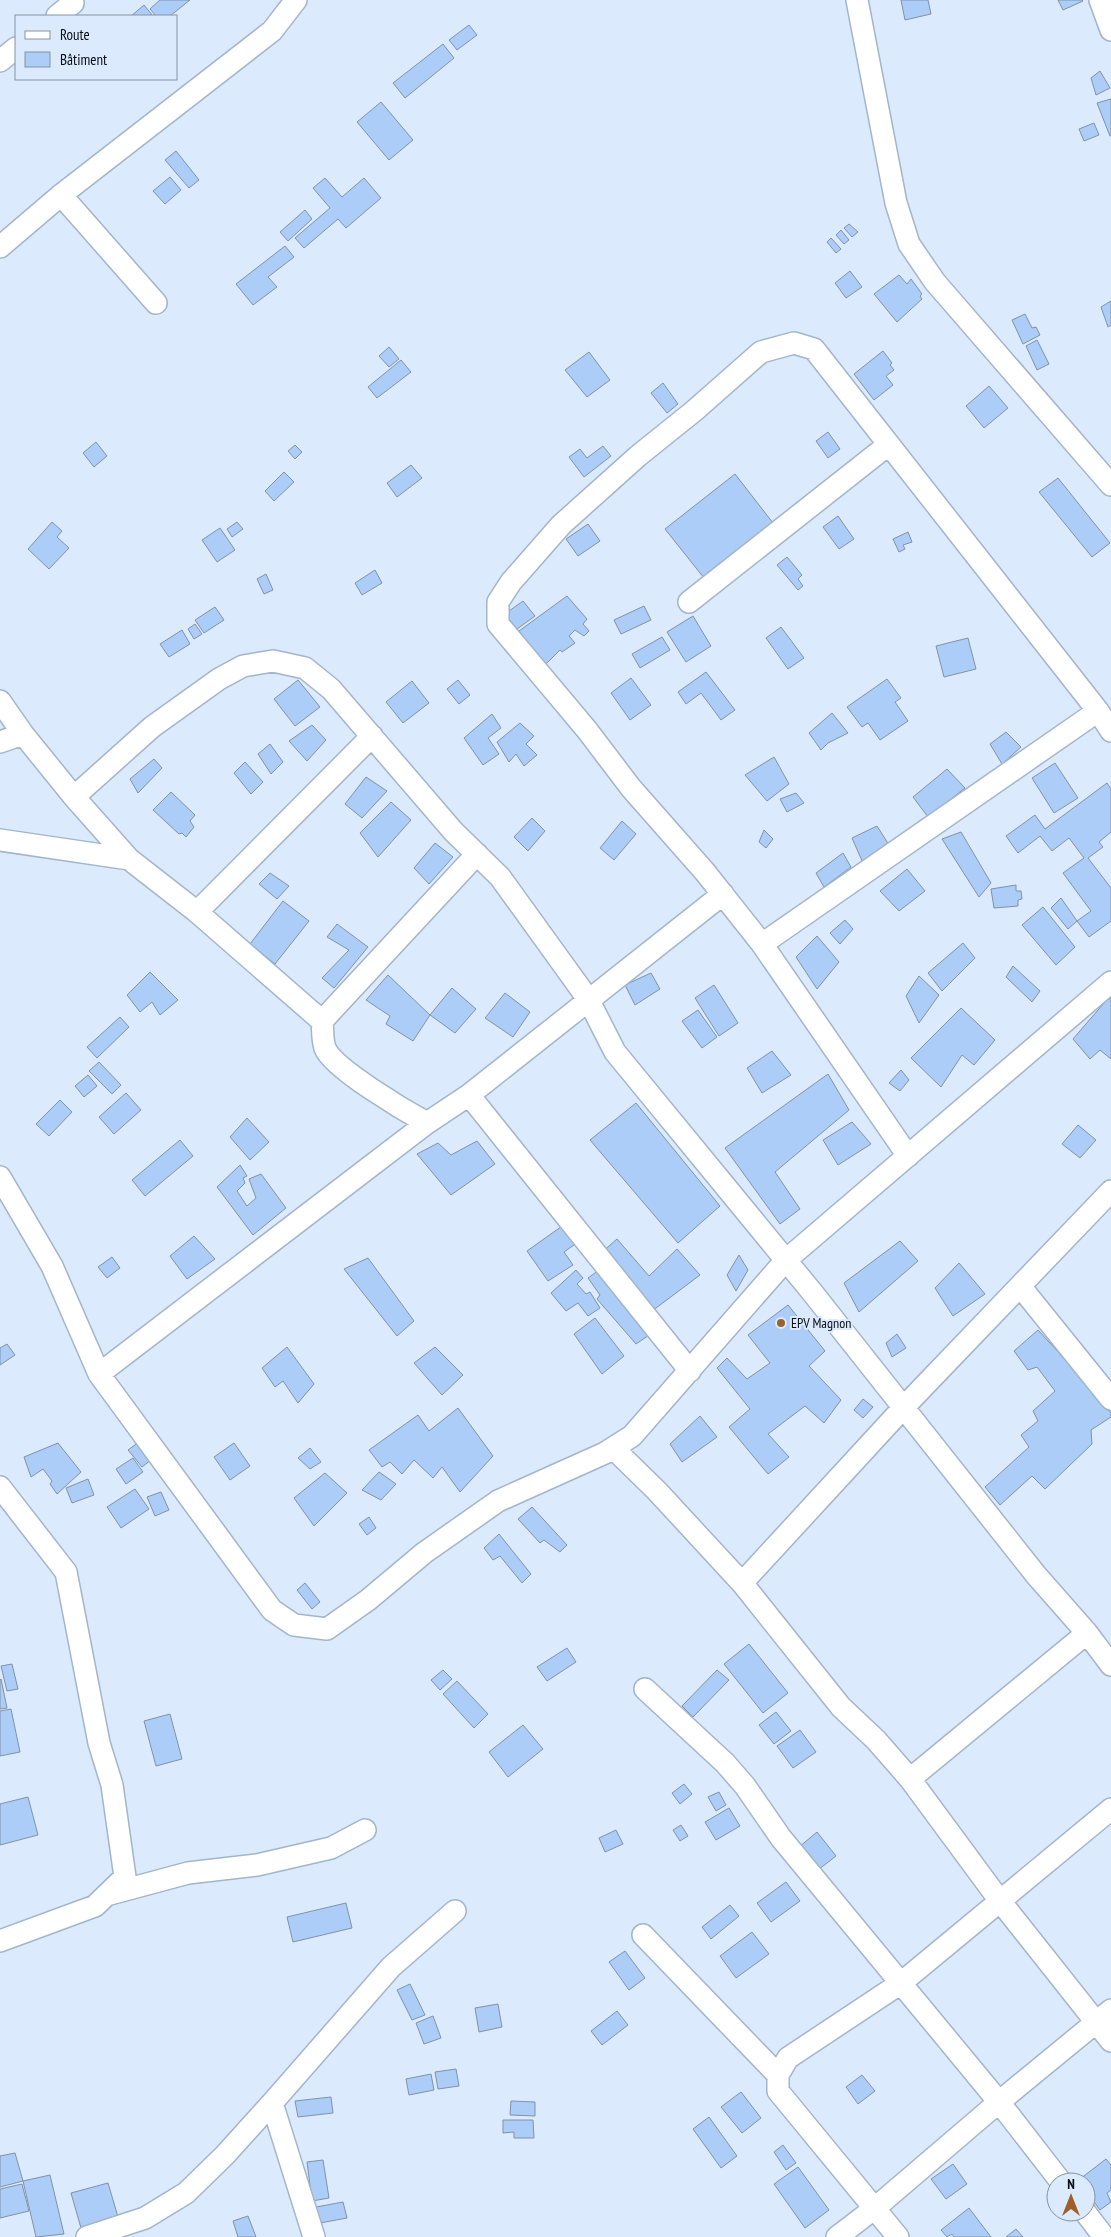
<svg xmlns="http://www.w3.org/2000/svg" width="1111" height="2237" font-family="'PT Sans Narrow',sans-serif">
<rect width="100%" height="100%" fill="#dbeafc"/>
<path fill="#abcdf8" stroke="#8192a7" d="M160,0H190L170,16H156L150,9Z
M901,0H928L931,14L905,20Z
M1058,0H1082L1083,1L1063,10Z
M144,5L153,16H131Z
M469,25L477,35L457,50L449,40Z
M443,44L454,58L405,98L393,83Z
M1100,71L1110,88L1096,95L1091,78Z
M1111,99V136H1110L1097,103Z
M381,102L413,140L389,160L357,122Z
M1094,123L1099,135L1084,141L1079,129Z
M176,151L199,180L189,188L165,160Z
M170,177L181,190L165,204L153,191Z
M325,178L342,197L364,178L381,198L346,228L338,219L304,248L295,238L330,208L313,188Z
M305,210L312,219L288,241L280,232Z
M849,224L858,232L852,237L844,228Z
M841,230L849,240L844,244L836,235Z
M831,238L841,249L836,253L827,242Z
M285,246L294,257L268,277L277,287L253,305L236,284Z
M850,271L862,287L846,298L835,283Z
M899,275L907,284L911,279L922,294L920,296L922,299L897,322L874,294Z
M1111,301V325L1108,327L1101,307Z
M1025,314L1032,328L1036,327L1040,335L1023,344L1012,320Z
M1037,340L1049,364L1037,370L1026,346Z
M389,347L399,359L389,367L379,356Z
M883,351L892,363L890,365L894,370L886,376L893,385L874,400L854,374Z
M589,352L610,380L587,397L565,370Z
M401,360L411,372L377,398L368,387Z
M663,383L678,404L667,413L651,393Z
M989,386L1008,408L984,428L966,406Z
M828,432L840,449L828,458L816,441Z
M96,442L107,456L94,467L83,453Z
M295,445L302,452L295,459L288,451Z
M603,446L611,456L584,477L569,457L580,449L587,458Z
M411,465L422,478L397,497L387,483Z
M284,472L294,482L274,501L265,491Z
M735,474L773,523L704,578L665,529Z
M1058,478L1110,543L1092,557L1039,492Z
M838,516L854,539L839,549L823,527Z
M52,522L62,531L57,537L69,548L49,569L28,549Z
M237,522L243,529L232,537L227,529Z
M588,524L600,541L578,556L566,539Z
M220,528L235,550L217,562L202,540Z
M908,532L912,542L903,545L905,549L899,552L893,539Z
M787,557L802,575L798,579L803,586L798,590L777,565Z
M375,570L382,583L362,595L355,583Z
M266,574L273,590L264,594L257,579Z
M567,596L587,619L583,624L589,631L584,636L575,630L569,636L575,643L562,652L560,650L545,665L519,631Z
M523,601L535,616L517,629L505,614Z
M644,606L651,620L621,634L614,620Z
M215,607L224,620L204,633L195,620Z
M693,616L711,646L686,662L667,632Z
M195,624L202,634L194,639L188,629Z
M781,627L804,658L788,669L766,638Z
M182,630L190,644L169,657L160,644Z
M662,637L670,650L640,668L632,654Z
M968,638L976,669L944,677L936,646Z
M706,672L735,710L721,720L701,693L686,704L678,692Z
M631,678L651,705L630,720L611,693Z
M887,679L901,698L895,702L908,721L880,740L868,723L862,727L847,707Z
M298,680L320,707L295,726L274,699Z
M458,680L470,695L459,704L447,689Z
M412,681L429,703L403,723L386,702Z
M832,713L848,733L828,743L821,750L809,733Z
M492,714L501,728L488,738L499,754L483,765L464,738Z
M520,723L534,736L526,744L537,755L524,766L516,754L509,762L497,742Z
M312,725L326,740L307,761L289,741Z
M1006,732L1021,747L1002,764L990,744Z
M270,744L283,762L271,774L258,754Z
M774,757L789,784L767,801L745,775Z
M154,759L162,768L138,793L130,779Z
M245,762L263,782L251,794L234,773Z
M1055,763L1078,798L1054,813L1032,778Z
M947,769L965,788L928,817L913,797Z
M366,777L387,791L362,818L345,804Z
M1107,783L1111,789V832L1099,842L1103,847L1088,858L1111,888V921L1089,937L1077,921L1091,911L1063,873L1084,858L1069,838L1052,851L1040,836L1018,853L1006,836L1035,815L1045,829Z
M171,792L195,815L190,821L194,827L186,837L182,833L179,834L153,810Z
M796,793L804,803L787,812L780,799Z
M391,802L411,820L378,857L360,833Z
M532,818L545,831L528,851L514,837Z
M622,821L636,834L614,860L600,848Z
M877,826L889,845L863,863L852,838Z
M764,830L773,839L766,848L759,842Z
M961,832L991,883L979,897L942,839Z
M435,843L453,857L429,884L414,868Z
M843,853L851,867L824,887L816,873Z
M907,869L925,891L899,911L880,891Z
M270,873L289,886L277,899L259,884Z
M1016,885V891H1021L1022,899L1018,900V906L994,908L991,889Z
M1061,898L1077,921L1068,929L1051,908Z
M283,901L309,921L275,964L250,944Z
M1043,907L1075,947L1056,965L1022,925Z
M845,920L853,929L840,944L830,933Z
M337,924L368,947L334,988L322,978L349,950L327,937Z
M817,936L839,962L817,989L796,957Z
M963,943L975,958L942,991L928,973Z
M1013,966L1040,991L1032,1002L1006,977Z
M150,972L178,1000L160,1015L152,1002L140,1012L127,995Z
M651,973L660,989L635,1005L625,985Z
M388,975L430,1015L413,1041L386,1024L390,1016L366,1000Z
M919,976L939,995L919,1023L906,996Z
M714,985L738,1023L719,1036L695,998Z
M452,988L476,1009L455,1033L430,1015Z
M505,993L530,1012L513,1037L485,1018Z
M1111,995V1059L1100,1050L1090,1059L1073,1039Z
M961,1008L995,1040L974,1065L962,1055L941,1087L911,1058Z
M698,1010L717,1037L702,1048L682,1021Z
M120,1017L129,1027L97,1058L87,1047Z
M772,1051L791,1075L762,1093L747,1068Z
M99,1062L121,1085L112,1094L89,1071Z
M901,1070L909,1080L900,1091L889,1083Z
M828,1074L849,1110L775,1172L800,1209L780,1224L725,1148Z
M88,1075L97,1086L84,1097L75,1086Z
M126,1093L141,1110L114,1134L99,1117Z
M60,1100L72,1112L49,1136L36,1124Z
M636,1103L720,1206L678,1243L590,1140Z
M247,1118L269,1142L250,1160L230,1137Z
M852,1122L871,1144L838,1165L823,1140Z
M1078,1125L1096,1140L1080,1158L1062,1144Z
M180,1140L193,1156L145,1196L132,1180Z
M477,1141L495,1164L451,1195L417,1154L438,1143L451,1155Z
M240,1165L247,1176L243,1178L245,1183L237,1191L247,1206L256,1198L249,1179L261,1174L286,1208L253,1235L217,1187Z
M565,1224L578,1242L564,1252L573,1265L548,1281L527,1251Z
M194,1236L215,1259L187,1279L170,1256Z
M617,1239L649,1276L677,1249L700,1275L652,1311L601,1253Z
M900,1241L918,1261L859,1312L844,1283Z
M739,1255L748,1270L736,1291L727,1275Z
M112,1257L120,1268L107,1278L98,1267Z
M368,1258L414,1321L397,1336L344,1269Z
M959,1263L985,1294L953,1316L935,1288Z
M576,1270L583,1278L577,1284L586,1294L590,1292L600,1308L588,1316L578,1303L566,1311L551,1293Z
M599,1270L652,1333L636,1344L597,1299L600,1295L588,1278Z
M788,1305L825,1351L809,1366L841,1400L824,1423L805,1406L768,1434L789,1457L768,1474L729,1427L750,1409L717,1368L727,1358L747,1379L770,1363L748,1335Z
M595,1318L624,1356L602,1374L574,1334Z
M1038,1330L1081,1377L1111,1413V1417L1091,1430L1092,1444L1045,1489L1032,1476L1000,1505L985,1487L1029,1447L1021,1435L1038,1421L1033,1411L1055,1391L1037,1367L1028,1370L1014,1351Z
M897,1334L906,1348L892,1357L886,1343Z
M7,1344L15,1355L0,1365V1348Z
M287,1347L314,1384L298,1403L283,1381L275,1387L262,1368Z
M435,1347L463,1375L442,1395L414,1363Z
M863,1399L873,1407L863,1418L854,1410Z
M458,1408L493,1456L460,1492L442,1467L433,1478L414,1460L402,1474L390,1462L382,1467L369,1450L418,1415L429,1431Z
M700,1416L717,1437L682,1462L670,1444Z
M139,1442L152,1459L142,1467L128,1450Z
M58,1443L81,1472L57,1494L50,1484L52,1481L43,1469L31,1477L24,1457Z
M234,1443L250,1466L230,1480L214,1457Z
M310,1448L321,1462L310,1469L298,1458Z
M133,1458L143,1472L126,1484L116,1469Z
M379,1472L396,1484L381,1500L362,1490Z
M325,1473L347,1493L314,1526L294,1498Z
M88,1479L94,1495L72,1503L66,1488Z
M135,1489L149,1509L121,1528L107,1507Z
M161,1492L169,1510L155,1516L147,1497Z
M532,1507L567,1545L560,1552L544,1540L540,1543L518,1519Z
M369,1517L376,1528L367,1535L359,1524Z
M499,1534L531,1574L522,1583L500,1556L493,1560L484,1548Z
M305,1583L320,1602L312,1609L297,1590Z
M749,1644L788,1693L763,1713L724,1664Z
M567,1648L576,1662L547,1681L537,1667Z
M12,1664L18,1689L7,1691L1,1666Z
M443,1670L452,1679L440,1690L431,1680Z
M717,1670L729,1680L693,1717L682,1706Z
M1,1679L7,1708L0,1709V1680Z
M457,1681L488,1714L474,1728L443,1694Z
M11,1709L20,1752L0,1756V1711Z
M776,1712L791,1731L774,1744L759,1725Z
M170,1714L182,1759L156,1766L144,1721Z
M523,1725L543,1749L508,1777L489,1752Z
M800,1730L816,1752L793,1768L777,1746Z
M684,1784L692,1794L680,1804L672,1793Z
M719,1792L726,1805L716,1811L708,1797Z
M28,1797L38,1835L0,1845V1804Z
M729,1808L740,1826L716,1840L705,1822Z
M681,1825L688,1836L680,1841L673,1830Z
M616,1830L623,1844L605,1852L599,1838Z
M817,1832L836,1856L818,1870L799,1847Z
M786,1882L800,1901L771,1922L757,1903Z
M346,1903L352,1928L293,1942L287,1917Z
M730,1905L739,1916L711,1939L702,1927Z
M752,1932L769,1954L736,1978L720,1956Z
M625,1951L645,1978L629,1990L609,1962Z
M410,1984L425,2015L412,2020L397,1990Z
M498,2004L502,2027L479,2032L475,2008Z
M617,2011L628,2025L602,2045L591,2031Z
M433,2016L441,2038L424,2044L416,2023Z
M456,2069L459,2086L438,2089L435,2072Z
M431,2074L434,2090L409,2095L406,2079Z
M862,2075L875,2091L858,2104L846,2087Z
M741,2092L761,2118L742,2133L721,2107Z
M331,2097L333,2113L298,2117L295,2101Z
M511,2101L535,2102V2116L510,2115Z
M709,2117L737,2156L721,2168L693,2129Z
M503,2120H533L534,2138H514V2132L503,2133Z
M783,2145L796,2163L786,2170L774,2152Z
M15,2153L23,2181L0,2187V2156Z
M1106,2159L1111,2165V2190L1107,2193L1111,2202L1100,2210L1092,2199L1086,2202V2182H1076Z
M323,2160L329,2198L312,2201L307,2162Z
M953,2164L967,2184L946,2199L931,2179Z
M798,2167L829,2210L805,2228L774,2184Z
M50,2175L64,2234L36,2237L23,2181Z
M108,2183L118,2217L81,2228L71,2193Z
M22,2184L29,2211L0,2218V2189Z
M343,2202L347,2218L320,2223L316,2207Z
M969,2208L991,2237H954L952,2234L947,2237L941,2230Z
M248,2216L256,2237H238L233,2221Z
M1016,2229L1023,2237H1006Z"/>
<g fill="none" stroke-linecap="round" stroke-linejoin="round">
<defs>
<path id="minor" d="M857,0L896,203L909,244L935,282L1111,485
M1100,0L1111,30
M57,16L73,3
M0,61L16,48
M61,195L156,303
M0,247L61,195L272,31L296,0
M689,602L888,445
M0,701L23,734L74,797L152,727L219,679L243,666L273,661L305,668L331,689L453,831L500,877L588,999L615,1052L812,1292L1036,1575L1087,1633L910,1779L1000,1901L1111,2041
M0,742L23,734
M74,797L129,859L197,912L372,736
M0,840L129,859
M197,912L322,1021C323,1029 322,1040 325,1048C332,1068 407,1112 427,1123
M762,944L1098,711
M322,1021L477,854
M469,1095L690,1371
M908,1156L762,944L705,872L631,788L587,730L498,624V602L511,582L561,525L638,456L694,411L761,352L794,343L814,349L1098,711L1111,731
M0,1177L52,1266L99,1374L272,1610L294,1625L327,1629L368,1600L424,1553L498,1501L605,1453L632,1436L786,1260L1111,982
M1020,1286L1111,1399
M99,1374L427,1123L469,1095L723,894
M613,1448L657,1491L742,1583L841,1707L876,1740L910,1779
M0,1487L66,1572L99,1743L112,1785L125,1877L95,1906L0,1941
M742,1583L904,1407L1111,1191
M1087,1633L1111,1665
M645,1689L725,1763L745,1786L781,1838L999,2102L1061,2182
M110,1894L188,1873L257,1865L331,1848L365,1830
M643,1935L778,2075
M272,2103L314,2237
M1085,2212L1104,2237
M87,2237L145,2218L186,2193L225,2155L272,2103L391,1967L455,1911
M837,2237L875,2208L999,2102L1111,2010
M898,2237L778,2091V2075L788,2058L901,1983L1111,1809"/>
</defs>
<use href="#minor" stroke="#a3b5cb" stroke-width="24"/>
<use href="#minor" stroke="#fff" stroke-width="21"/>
</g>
<circle fill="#a05e2b" stroke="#dbeafc" stroke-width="2" cx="781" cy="1323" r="5"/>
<g text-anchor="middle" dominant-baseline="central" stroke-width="4" stroke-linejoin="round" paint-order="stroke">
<g font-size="14" fill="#080e16" stroke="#dbeafc" text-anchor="start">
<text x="791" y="1323">EPV Magnon</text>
</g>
</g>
<rect x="15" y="15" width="162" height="65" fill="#dbeafc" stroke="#8792a0"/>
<rect x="25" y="31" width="25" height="8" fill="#ffffff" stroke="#8792a0"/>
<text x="60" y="40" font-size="15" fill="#080e16">Route</text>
<rect x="25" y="52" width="25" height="15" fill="#abcdf8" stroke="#8792a0"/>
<text x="60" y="65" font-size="15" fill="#080e16">Bâtiment</text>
<g transform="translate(1071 2197)"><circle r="24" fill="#dbeafc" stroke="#8792a0"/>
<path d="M0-4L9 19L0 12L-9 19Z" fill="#a05e2b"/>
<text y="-8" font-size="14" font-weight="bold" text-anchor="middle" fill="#080e16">N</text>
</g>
</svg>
